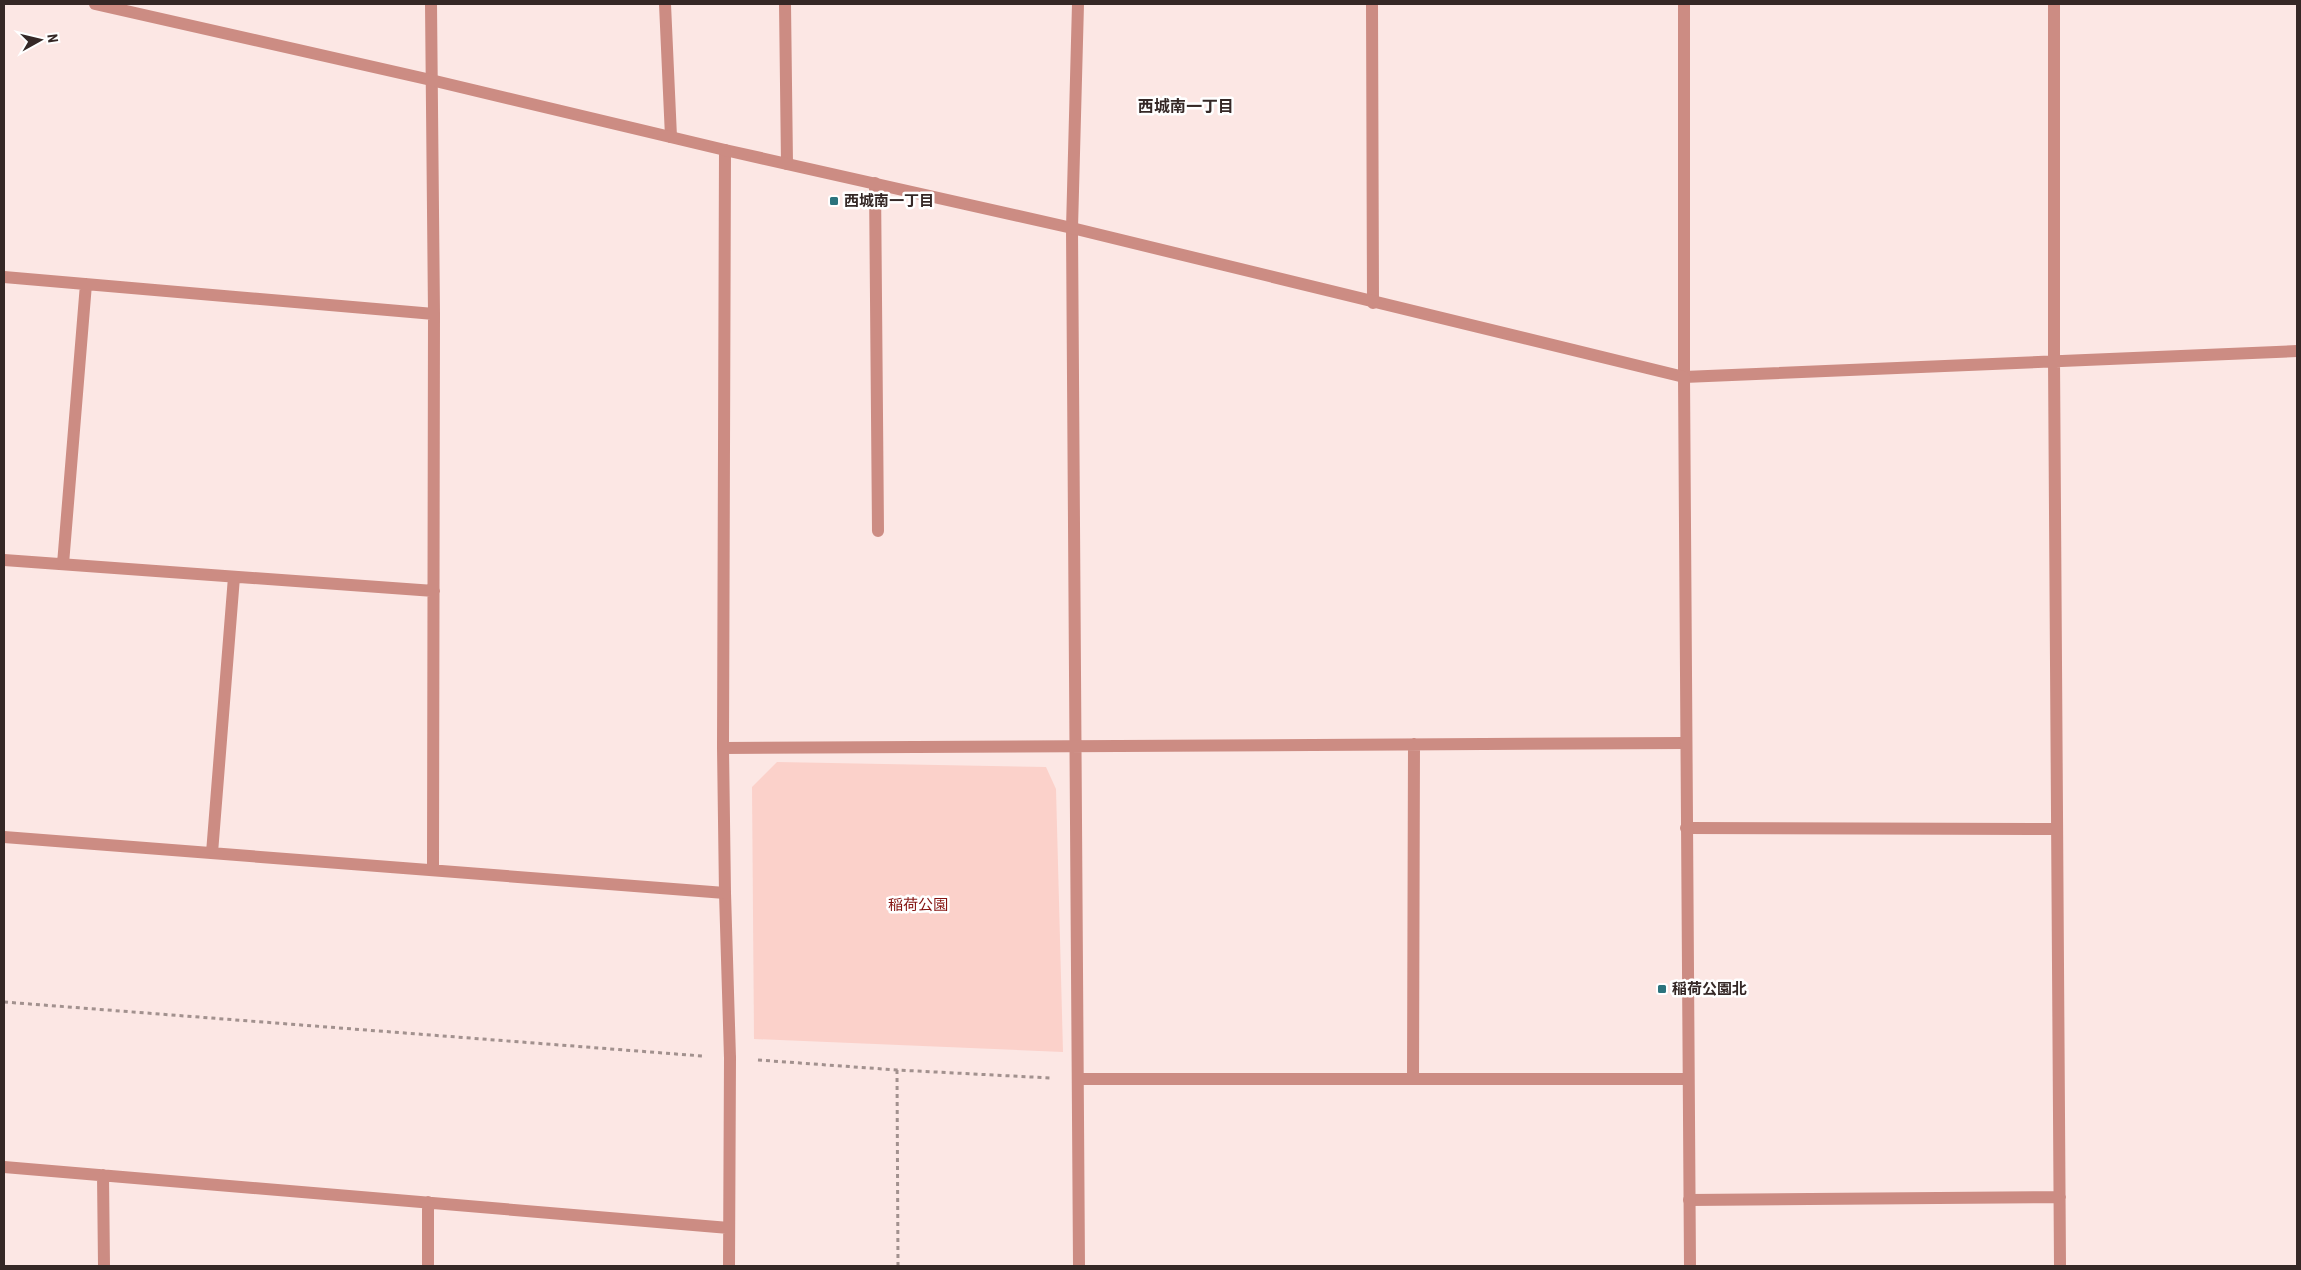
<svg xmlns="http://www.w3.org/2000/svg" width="2301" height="1270" font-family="'Roboto Condensed','Noto Sans JP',sans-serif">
<rect width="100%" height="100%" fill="#fce7e4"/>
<path fill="#fbd1ca" d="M777,762L1046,767L1056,789L1063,1052L754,1039L752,787Z"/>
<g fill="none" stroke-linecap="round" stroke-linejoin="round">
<path stroke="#a2918e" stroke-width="3" stroke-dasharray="4 4" stroke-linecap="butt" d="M4,1002L702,1056
M758,1060L897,1070L1051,1078
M897,1070L898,1266"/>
<path stroke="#cc8c83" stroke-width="12" d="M875,183L878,531
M725,893L730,1058"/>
<path stroke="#cc8c83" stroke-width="12" d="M431,4L434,314L433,869
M665,4L671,137
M785,4L787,164
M1078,4L1072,228L1079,1266
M1372,4L1373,303
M1684,4V377L2297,351
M2054,4V361L2060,1266
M4,277L434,314
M4,560L434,591
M63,564L86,284
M723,748L1686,743
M1686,828L2057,829
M4,837L725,893L723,748L725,150
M212,853L234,577
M1079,1079H1688
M1413,1079L1414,744
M4,1167L729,1228
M103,1175L104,1266
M1689,1200L2060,1197
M428,1202V1266
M729,1266L730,1058"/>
<path stroke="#cc8c83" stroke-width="12" d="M95,4L431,80L725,150L1072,228L1684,377L1690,1266"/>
</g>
<g fill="#2b737d" stroke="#fff" stroke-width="2">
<rect x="829" y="196" width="10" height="10" rx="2.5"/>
<rect x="1657" y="984" width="10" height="10" rx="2.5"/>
</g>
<g text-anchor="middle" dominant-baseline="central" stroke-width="5" stroke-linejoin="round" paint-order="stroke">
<g font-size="15" font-weight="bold" fill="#352826" stroke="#fff" text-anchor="start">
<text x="844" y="201">西城南一丁目</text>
<text x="1672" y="989">稲荷公園北</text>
</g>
<g font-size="15" fill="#851411" stroke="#fff">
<text x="918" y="905">稲荷公園</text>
</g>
<g font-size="16" font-weight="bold" fill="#352826" stroke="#fff">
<text x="1186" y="106">西城南一丁目</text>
</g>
</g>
<rect width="2301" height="1270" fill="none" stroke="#352826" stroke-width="10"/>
<g transform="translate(40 40) rotate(82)" stroke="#ffffff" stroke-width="4" paint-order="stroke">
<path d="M0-4L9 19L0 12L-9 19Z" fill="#352826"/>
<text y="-8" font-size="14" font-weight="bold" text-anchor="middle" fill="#352826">N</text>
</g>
</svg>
